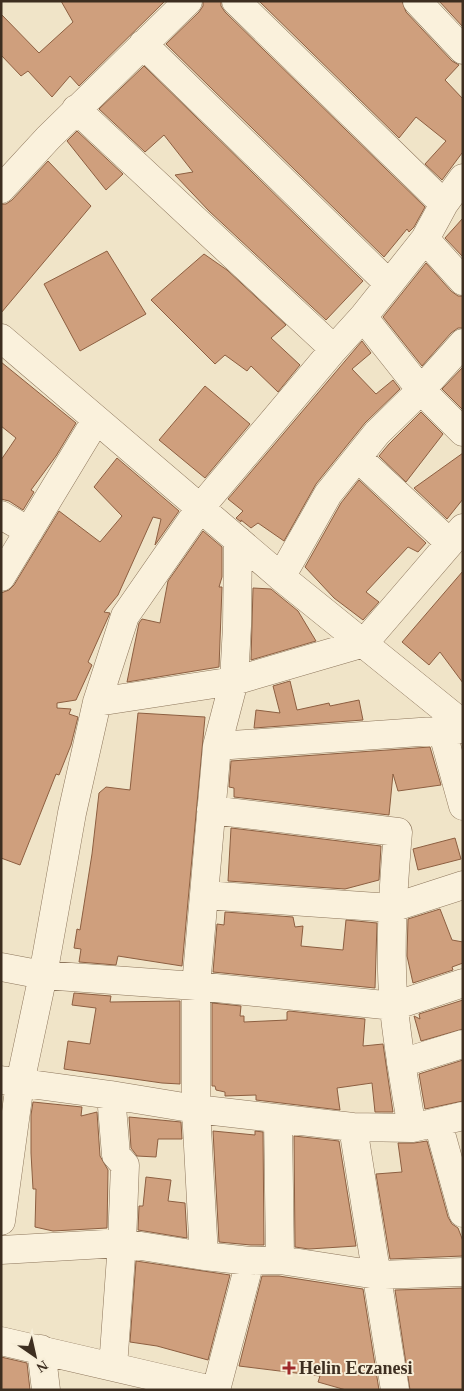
<svg xmlns="http://www.w3.org/2000/svg" width="464" height="1391" font-family="'Times New Roman',serif">
<rect width="100%" height="100%" fill="#f0e4c8"/>
<path fill="#cf9f7d" stroke="#8d5f41" d="M61,1H165L79,86L70,76L52,97L28,71L21,76L1,55V14L39,53L73,22Z
M203,1H221V6L225,12L425,207L414,227L409,232L407,229L384,257L166,44L199,12L203,6Z
M259,1H402L406,12L452,61L459,65L445,80L463,99V154L462,153L442,180L425,164L446,141L416,117L399,138Z
M439,1H463V27Z
M144,66L363,281L326,320L209,211L175,175L193,172L164,135L145,152L99,109Z
M77,131L123,174L106,190L67,141Z
M48,161L91,206L1,313V204H6L12,200Z
M463,218V257L445,238Z
M107,251L146,314L80,351L44,284Z
M204,254L227,270L286,325L271,338L300,365L278,392L251,366L247,371L225,355L215,364L151,300Z
M426,263L451,291L458,296H463V328H458L451,333L422,366L383,317Z
M362,341L371,353L352,369L376,394L393,380L400,389L365,423L316,484L284,541L258,523L251,528L241,520V522L236,518L243,511L228,499Z
M1,362L76,423L56,456L31,490L34,492L23,510L9,501L1,499V460L16,438L1,426Z
M463,367V410L442,389Z
M205,386L250,424L205,478L159,440Z
M421,412L443,434L406,482L379,456L389,444Z
M463,453V499L447,519L414,488Z
M117,458L179,511L155,545L161,519L153,517L118,595L104,612L110,613L88,662L92,665L76,700L57,703V708L71,709L69,714L78,717L71,745L59,775L56,774L20,865L1,858V593L9,590L14,585L59,511L100,542L122,516L94,487Z
M359,480L426,543L418,552L408,547L366,592L379,602L363,620L334,598L305,567L341,503Z
M203,531L222,547V577L219,587H222L219,667L127,682L139,623L142,619L160,623L168,581Z
M463,571V683L440,652L429,665L402,642Z
M253,588L271,589L298,611L316,641L251,660Z
M290,681L297,710L329,703L330,706L359,700L363,720L254,728L256,710L280,713L273,686Z
M138,713L205,717L182,966L118,956L116,965L79,962L81,949L74,948L77,929L80,930L92,854L99,793L106,787L130,790Z
M430,747L441,785L398,791L393,774L389,815L234,797V788L229,787L231,761Z
M231,828L381,846L379,880L345,889L228,881Z
M455,838L461,859L418,870L413,849Z
M440,909L452,940L463,942V963L452,967L453,970L413,983L407,956L408,919Z
M225,912L293,917L295,927L303,926L301,946L343,950L346,920L377,923L375,988L213,972L217,924L224,925Z
M74,993L111,996L110,1002L180,1001V1084L162,1083L64,1069L68,1041L90,1044L96,1008L72,1005Z
M463,1000V1029L421,1041L414,1016L420,1019L419,1014Z
M212,1003L241,1006L240,1016H244V1022L287,1020V1012L289,1011L365,1019L363,1046L383,1044L393,1112H375L372,1083L337,1088L340,1110L256,1100V1095L225,1096V1092L216,1090L215,1086H212Z
M463,1060V1101L425,1109L419,1074Z
M33,1102L82,1107L81,1116L97,1112L100,1156L108,1170L107,1228L53,1231L35,1227L36,1189H33L31,1153V1115Z
M129,1117L181,1122L182,1139H158L156,1157L137,1156L131,1148Z
M213,1131L255,1135V1131L263,1132L264,1245H251L219,1242Z
M294,1136L339,1141L356,1246L309,1249L295,1247Z
M427,1141L448,1217L452,1224L458,1228L463,1241V1256L390,1259L376,1174L402,1172L398,1143H414Z
M146,1177L171,1180L168,1201L185,1203L187,1238L138,1230L139,1206H143Z
M136,1261L230,1275L208,1360L157,1346L130,1342Z
M262,1276H279L363,1289L379,1390H346L318,1382L320,1376L239,1366Z
M463,1288V1390H410L395,1290Z
M1,1357L27,1363L30,1390H1Z"/>
<g fill="none" stroke-linecap="round" stroke-linejoin="round">
<defs>
<path id="minor" d="M236,1L444,204
M417,1L463,50
M143,44L389,284
M76,109L334,349
M1,189L48,138L188,1
M425,239L463,281
M363,317L421,390L463,432
M1,338L281,577L463,724
M358,458L450,543
M1,515L29,531
M1,577L96,420
M281,577L328,494L377,433L421,390L463,343
M97,702L234,681L364,643L463,528
M442,730L463,806
M217,746L463,729
M211,810L398,832C393,891 389,949 394,1008C398,1048 405,1088 412,1128
M204,895L392,908L463,885
M1,967L43,975L196,986L394,1006L463,983
M401,1063L463,1044
M1,1080L111,1095L196,1109L353,1127L412,1128L463,1116
M111,1095L116,1155L125,1165L122,1243L113,1367
M278,1119L280,1260
M438,1123L463,1213
M353,1127L395,1390
M1,1221L20,1083L43,975L72,813L97,702L125,616L200,508L334,349L363,317L425,239L444,204L463,178
M1,1250L122,1243L204,1256L250,1261L280,1260L377,1275L463,1272
M204,1256L196,1109V986L217,746L234,681L237,626L238,540
M1,1341L212,1390
M41,1349L46,1390
M216,1390L250,1261"/>
</defs>
<use href="#minor" stroke="#8d765c" stroke-width="29"/>
<use href="#minor" stroke="#faf1dc" stroke-width="28"/>
</g>
<path fill="#9e2a2b" stroke="#f7eed8" stroke-width="2" d="M286.5 1360.5h5v5h5v5h-5v5h-5v-5h-5v-5h5z"/>
<g text-anchor="middle" dominant-baseline="central" stroke-width="4" stroke-linejoin="round" paint-order="stroke">
<g font-size="18" font-weight="bold" fill="#3d2e20" stroke="#f7eed8" text-anchor="start">
<text x="299" y="1368">Helin Eczanesi</text>
</g>
</g>
<rect width="464" height="1391" fill="none" stroke="#3d2e20" stroke-width="5"/>
<g transform="translate(35 1356) rotate(146)" stroke="#f7eed8" stroke-width="4" paint-order="stroke">
<path d="M0-4L9 19L0 12L-9 19Z" fill="#3d2e20"/>
<text y="-8" font-size="14" font-weight="bold" text-anchor="middle" fill="#3d2e20">N</text>
</g>
</svg>
